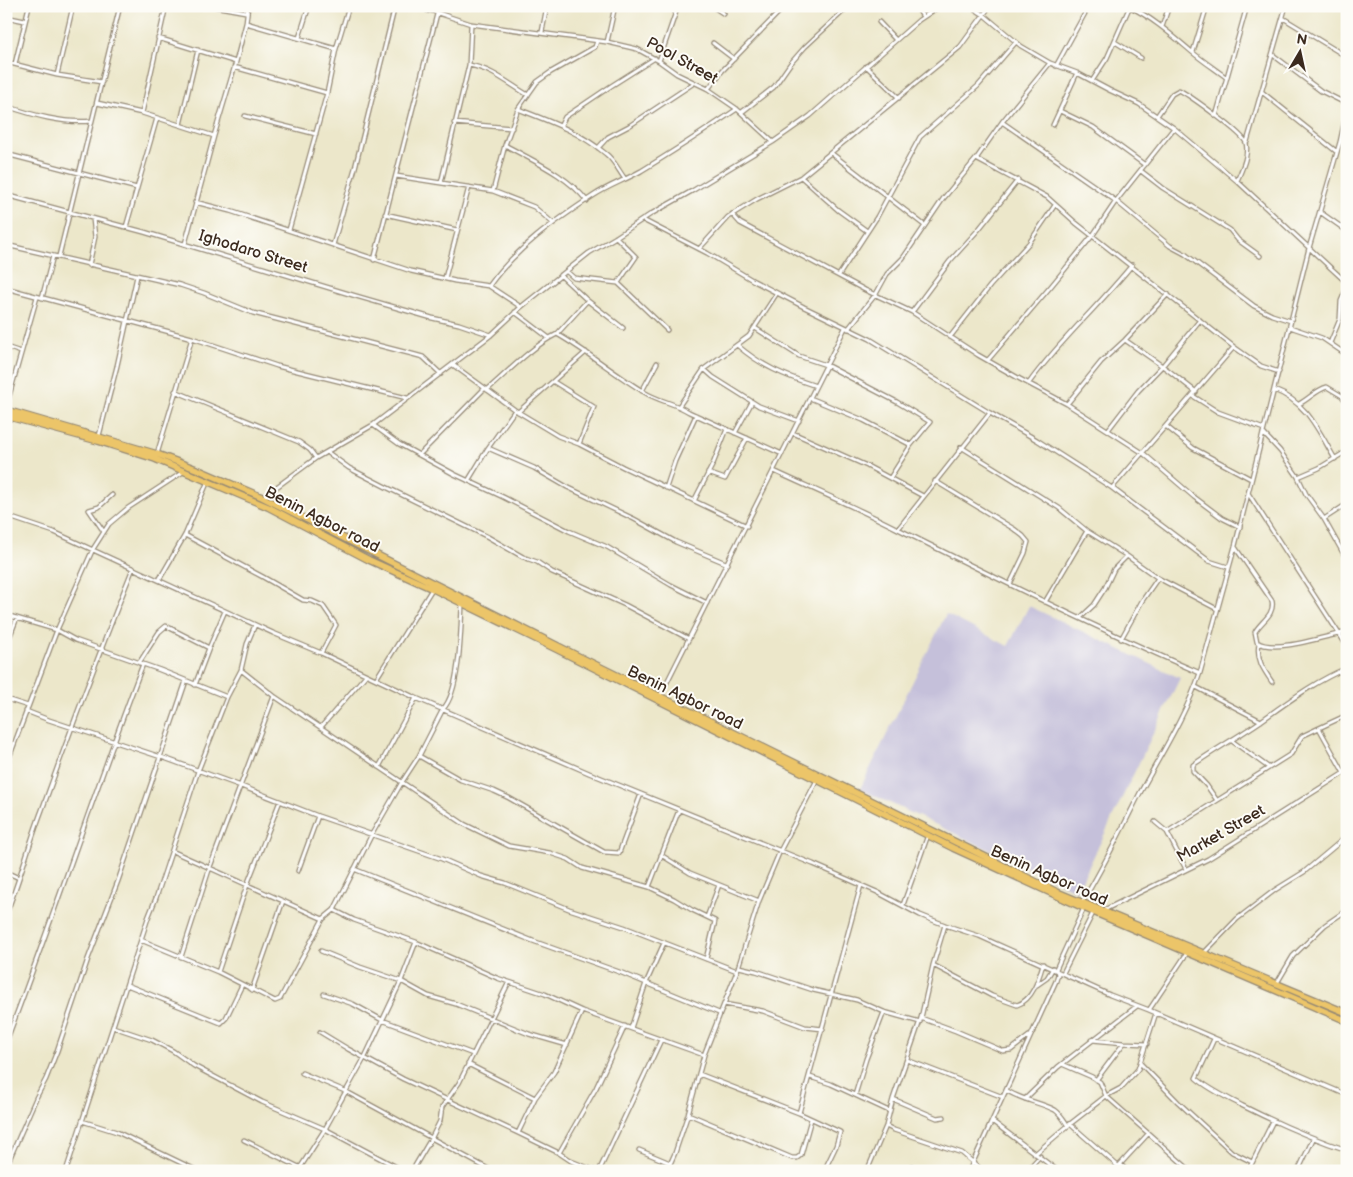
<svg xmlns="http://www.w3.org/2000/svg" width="1353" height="1177" font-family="'Balsamiq Sans',sans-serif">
<rect width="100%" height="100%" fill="#fdfcf7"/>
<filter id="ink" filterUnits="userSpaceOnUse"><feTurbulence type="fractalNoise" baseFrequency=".02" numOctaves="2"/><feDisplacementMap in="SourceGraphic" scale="10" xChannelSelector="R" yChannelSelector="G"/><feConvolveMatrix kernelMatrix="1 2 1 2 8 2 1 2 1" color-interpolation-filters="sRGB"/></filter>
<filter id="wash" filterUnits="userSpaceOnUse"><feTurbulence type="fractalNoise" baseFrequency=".0096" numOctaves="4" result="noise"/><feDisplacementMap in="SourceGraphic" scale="20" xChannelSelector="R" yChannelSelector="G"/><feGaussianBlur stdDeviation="1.12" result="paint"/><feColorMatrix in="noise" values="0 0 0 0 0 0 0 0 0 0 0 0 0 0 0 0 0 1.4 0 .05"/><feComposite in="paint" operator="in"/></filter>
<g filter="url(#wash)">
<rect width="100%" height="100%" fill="#ece7ca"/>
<path fill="#c5c0da" d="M1029,606L1180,678L1077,891L860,789L946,614L1008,646Z"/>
</g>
<g filter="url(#ink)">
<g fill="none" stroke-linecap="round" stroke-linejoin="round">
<defs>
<path id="street" d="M213,6L246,12
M417,6L471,24L607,42L637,49L659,61L677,74L708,89L737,109L773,142
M712,6L724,14
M916,6L923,17
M970,6L984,15L1021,46L1050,63L1077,73L1109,90L1139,104L1174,128L1237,181L1347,283
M1339,6L1347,11
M1130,7C1153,18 1173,36 1192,52C1203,61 1215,69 1227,78
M428,11L430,6
M6,17L25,21
M1283,18L1347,57
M879,22L896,40
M246,23L336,49
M1162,27L1169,6
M542,32L547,6
M158,38L236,62
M299,38L309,6
M607,42L615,6
M1115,42L1141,58
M713,43L734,59
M1193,52L1207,6
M1273,55L1321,91L1347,104
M659,61L678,6
M6,62L57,75L102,82
M15,64L29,6
M469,65C492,69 509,84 528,95
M866,66L899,98
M1056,66L1089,6
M234,67L327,93
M57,75L73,6
M1092,81L1107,58L1130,6
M708,89L722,71L785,6
M1262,92L1337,152
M97,103L142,113L214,136
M6,106C33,115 63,124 92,121
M518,109C549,121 580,132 606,154C614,160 619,171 625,179
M1060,111L1093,127L1145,165
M742,112L774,87L790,64L805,47L849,6
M142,113L166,6
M245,116L316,134
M1157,116L1172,94L1179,90C1189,95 1244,134 1246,143C1249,155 1242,169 1237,181
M1216,116L1247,6
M1002,122L1116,201L1170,246L1185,254L1254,306L1272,315L1291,321
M454,123L512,128
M180,125L198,50
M561,125L565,117L611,86L655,58
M1053,125L1077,73
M1247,142L1286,6
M1340,142H1347
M505,145C533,161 567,175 587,201
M598,148L608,137L629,126L694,83
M831,153L924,225
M6,154L137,188
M976,159L1047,197L1076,223L1234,347L1112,488
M1141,171L1163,188L1230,230L1238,240L1260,256
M396,176L493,191L534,207L553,223
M801,177L838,210L867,231
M441,183L469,65L471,24
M493,191L505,145L518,109L537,82L551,72L595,47L597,41
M6,195L144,232L356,296L432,318L459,324L491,335
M195,202L230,211L411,271L455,281L489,286L521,307
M1320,212L1347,231
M385,214L457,230
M732,214L740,223L865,290L912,312L978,355L1020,379L1067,404L1143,453L1194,497L1222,518L1240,527
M643,220L707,253L754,281L804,307L870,339L990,413L1037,440L1112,488L1209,561L1228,567
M126,227L157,118
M289,230L327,93L336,49L349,6
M616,237L636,257L618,283
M185,244L214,136L236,62L246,23L248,6
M6,245L180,285L204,293L253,313L412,354L423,357L441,374
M333,245L355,168L395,6
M699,249L728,217L757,199L801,177L960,47L990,6
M59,256L120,6
M374,260L437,14
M89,265L95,237L93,219
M566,271L574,278L618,283L667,330
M560,275L588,301L623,328
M839,275L877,217L920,137L978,86L1016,42
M445,278L469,187
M489,286C516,248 555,221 593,196C608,186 625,180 641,171C674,151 706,130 737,109
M6,288L192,338L277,366L407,398
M42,298L53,256
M515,312L549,338
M912,312L950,261L979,229L1018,180
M1290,327L1322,338L1347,355
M755,328L799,356L826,365L897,402L930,422L911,445L890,478
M848,329L876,294L887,274L903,258L943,199L976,159L1002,122L1050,63
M557,334L587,301
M950,337L990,286L1029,243L1055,205
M1125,340L1168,370L1196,392
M1330,343L1340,319L1341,301L1347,287
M737,345C761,366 785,376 816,386
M6,347L21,352
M1234,347L1261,366L1279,372
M988,360L1052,285L1093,235L1116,201L1174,128
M453,365L515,410L558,436L579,444L623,467L747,526
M704,369L713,377L759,406L799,421
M554,382L594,407L579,444
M1029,383C1059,341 1099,306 1132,265
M487,390C509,371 531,347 557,334C587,351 614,374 644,392C658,401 675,403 689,412L782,454
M1274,390C1307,402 1318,430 1335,459
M175,391L299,442L310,450L316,458
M642,391L657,363
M1193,396L1218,412L1264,429
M810,398L863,420L911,445
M1067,404L1101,362L1125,340L1168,294
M1299,404C1309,399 1316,390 1327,387L1342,396L1347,403
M679,406L704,369L749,336L777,293
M6,407L37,297
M518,412L586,352
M373,425L399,444L454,474L503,497L569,531L607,547L671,585L707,603
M1167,427L1193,448L1251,479
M1108,430L1138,391L1164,364L1200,320
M735,433L752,402
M793,433L867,466L923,496
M1263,433L1280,451L1298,477L1306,494L1324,519L1347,560
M99,436L117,366L137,276
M961,447L1059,508L1087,531L1127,556L1158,578L1217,609
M488,448L534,468L567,487L634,519L676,542L728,564
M327,452L349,468L386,487L488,537L523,557L537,562L552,572L625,605L689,639
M157,454L192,338
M419,455L485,388
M774,471C815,490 857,508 898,529C998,579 1098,629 1200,673
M708,473L725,479L747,438
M1298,477L1319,468L1347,451
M468,481L488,448L515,410
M935,481L1014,529L1023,536L1028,542L1025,553L1010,584
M666,488L675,461L696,415
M1248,493L1347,646
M263,497L316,458L373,425L491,335L521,307L589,253L616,237L651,214L692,191L773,142L810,116L919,20L940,6
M694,501L713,464L727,429
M6,516L54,532L273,633L321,653L416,698L589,773L813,864L877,892L920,915L945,925L979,936L1110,995L1149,1010L1347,1095
M1324,519L1347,504
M898,529L990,413
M104,532L89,510L99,507L112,495
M185,535L263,577L303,600L312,601L323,606L336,625L321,653
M1235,547L1272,601C1275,615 1261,621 1255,632L1257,642C1275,654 1325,636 1347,632
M159,580L185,535L208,481
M1045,602L1087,531
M6,615L57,630L75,640L160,670L227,697
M1080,618L1094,605L1105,588L1114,569L1127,556
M1121,639L1142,601L1158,578
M1259,643C1256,659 1263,669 1272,682
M6,646L17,618
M139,663L159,632L166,626L209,648
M241,670L274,696L464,824L509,846L550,853L568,859L582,868L649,887L674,899L692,910L715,921L714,926L706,959
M376,679L432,589
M195,685L209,648L225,611
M1196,687L1261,721
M660,696L845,328
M6,699L28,706
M26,711L49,720L167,759L241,786L318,816L442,859L481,876L505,883L569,909L624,927L737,971
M321,727L366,675
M1319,728L1344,773
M1232,741L1268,767
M419,756L461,780L494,791L509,798L604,852L619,853L641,794
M6,766L57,630L93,549L109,524L128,508L183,472
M379,767L416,698
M1216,799L1207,786L1193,771V765C1213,751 1234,739 1255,725C1284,705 1313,682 1347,668
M1155,822L1167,832L1186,869
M1167,832L1291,754L1302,736L1347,715
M172,851L323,919
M661,855L690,873L759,901
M354,869L533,941L622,973L719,1013
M298,871L318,816
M6,872L19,878
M649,887L679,810
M1082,902C1104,867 1121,830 1140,793C1161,754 1186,715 1200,673L1235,546L1309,248L1340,142L1347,110
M903,905L928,835
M334,910L354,920L416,942L497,978L545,994L582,1011L704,1055
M1102,911L1208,859L1347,771
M6,914C20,880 29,844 42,810C71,729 101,648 133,568
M707,917L719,885
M141,940L218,972L275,1001L280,999L323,919L334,910L372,834L402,782L419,756L443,709C460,692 461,628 462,604
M321,951L360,967L401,981L428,996L456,1004L529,1034L567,1045
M1205,952L1237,919L1275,890L1304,872L1347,836
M181,957L210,867L274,696
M933,965L992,996L1017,1005C1033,1000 1039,978 1043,964
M739,967L756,971L813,990L857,1000L884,1012L920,1022
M218,972L247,885L280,801
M1061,973H1063L1094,911
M1277,983L1293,956L1325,925L1347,910
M127,985L221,1023L226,1018L242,985
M1037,985L1047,978L1053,968
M252,990L283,901
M324,994L353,1004L382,1020L473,1054
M724,1004L763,1011L805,1027L823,1029
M1149,1010L1187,953
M921,1018L956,1031L1003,1051L1011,1050L1029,1036
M113,1027L152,1040L173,1051L194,1066L262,1102L325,1129L404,1171
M631,1028L646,983L664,943
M320,1032L348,1049L403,1079L518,1133L559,1153L571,1161L596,1171
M1214,1039L1196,1078C1210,1090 1226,1097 1243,1106C1277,1123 1310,1138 1347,1150
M1092,1040L1124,1043L1147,1044
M6,1042C54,917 95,789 143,664
M907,1060L1003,1097
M468,1064L535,1098
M1062,1064L1092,1077L1100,1082L1106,1096L1191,1171
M1141,1064L1178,1102L1232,1152L1252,1162
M302,1073L345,1091L492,1171
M699,1074L799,1113L840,1132L836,1146L824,1171
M810,1077L831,1084L889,1111
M1096,1080L1124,1043
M1006,1090C1021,1100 1039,1102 1055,1110C1061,1114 1064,1120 1068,1126
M855,1095L866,1059L884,1012
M893,1099L937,1118L944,1117
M1025,1099L1058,1067L1137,1006
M799,1113L861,885
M688,1114L792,1158H797L801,1155L811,1119
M82,1121L117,1132L198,1171
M992,1121L1058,1171
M1070,1124L1119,1167
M886,1126L894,1130L962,1153L983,1171
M518,1133L535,1098L554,1072L582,1011
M244,1140L307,1171
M639,1150L670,1163
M559,1153L596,1088L625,1026
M1035,1154L1070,1124L1106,1096L1121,1088L1138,1069L1156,1013
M1121,1165L1127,1171
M912,1166L923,1171
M6,1167L36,1098L46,1079L57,1051L88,959L118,881L186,681
M66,1171L148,918L156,898L198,771L227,697L241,670L247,644L255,625
M298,1171L325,1129L365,1057L401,981L416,942
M412,1171L432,1137L440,1121L442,1107L459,1083L509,982
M599,1171L661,1040
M667,1171L675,1153L688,1114L704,1055L737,971L759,901L780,851L817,780
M867,1171L886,1126L893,1099L921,1018L933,965L945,925
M969,1171L1056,981L1058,974L1056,969L1084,908
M1032,1171L1031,1166L1040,1156
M1114,1171L1148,1134
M1248,1171L1273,1121
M1298,1171L1313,1139"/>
<path id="highway" d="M6,410L157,454L199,470L262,497L576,655L1057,892L1347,1013
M6,416L98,441L155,459L268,507L369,560L433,589L556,649L953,848L1084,908L1347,1021"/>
</defs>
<use href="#street" stroke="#948874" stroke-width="5.5"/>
<use href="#highway" stroke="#948874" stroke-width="8"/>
<use href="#street" stroke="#fff" stroke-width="3"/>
<use href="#highway" stroke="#ecc569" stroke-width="5.5"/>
</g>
</g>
<g text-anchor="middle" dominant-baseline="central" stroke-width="4" stroke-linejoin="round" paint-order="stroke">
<g font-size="16" fill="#3b2a1e" stroke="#fdfcf7">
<text transform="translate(682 61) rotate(29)">Pool Street</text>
<text transform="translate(253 252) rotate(17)">Ighodaro Street</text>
<text transform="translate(322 520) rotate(27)">Benin Agbor road</text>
<text transform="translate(685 698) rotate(26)">Benin Agbor road</text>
<text transform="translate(1221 834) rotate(-30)">Market Street</text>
<text transform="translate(1049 876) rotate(24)">Benin Agbor road</text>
</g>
</g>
<rect width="1353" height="1177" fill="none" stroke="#fdfcf7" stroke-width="25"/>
<g transform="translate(1300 52) rotate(9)" stroke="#fdfcf7" stroke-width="4" paint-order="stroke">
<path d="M0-4L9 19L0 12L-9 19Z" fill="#3b2a1e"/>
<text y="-8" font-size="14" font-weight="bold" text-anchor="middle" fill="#3b2a1e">N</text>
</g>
</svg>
